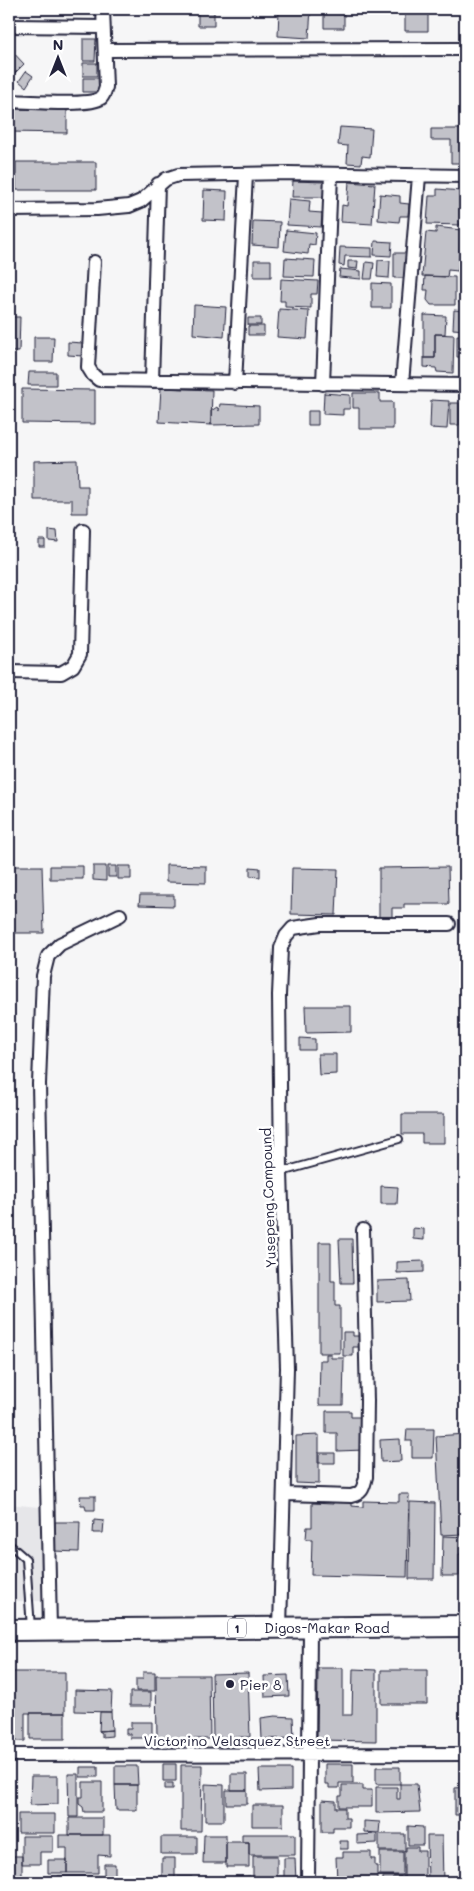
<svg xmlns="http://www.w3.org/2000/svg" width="474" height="1891" font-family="Mali,sans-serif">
<rect width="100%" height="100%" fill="#f6f6f7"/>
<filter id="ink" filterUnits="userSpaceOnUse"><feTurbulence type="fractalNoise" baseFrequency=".02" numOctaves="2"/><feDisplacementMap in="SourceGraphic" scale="10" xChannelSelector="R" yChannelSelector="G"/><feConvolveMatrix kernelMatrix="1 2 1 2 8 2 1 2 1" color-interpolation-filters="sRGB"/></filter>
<g filter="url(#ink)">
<path fill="#e6e6e9" d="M9,1504L48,1508L45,1601H9Z"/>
<path fill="#c2c2c9" stroke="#22223b" d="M198,9H214V26H198Z
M279,9H311L309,38L278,36Z
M405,9H428V31H405Z
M324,13L344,14V28H324Z
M83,39H96L95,61H83Z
M9,48L24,64L11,77L9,74Z
M83,63H97V76H83Z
M26,71L33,76L26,87L19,81Z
M83,78H100V92H83Z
M9,109L67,110V133L9,132Z
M340,127L372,129L370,157L362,156L361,164L347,163L348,146L338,145Z
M431,129H465V163H451V140H431Z
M16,162H96V190H16Z
M293,181L325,182V197H292Z
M349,182L375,184L372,224L341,222L342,205L347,206Z
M437,189L462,191L460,225L427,224L429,196H437Z
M204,190L227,191L226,221L203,220Z
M380,194L400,196V203L409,204L408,216H400L399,222L378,220Z
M289,199L310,201L309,212L322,213L321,227L287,225Z
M253,221L280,222L279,247L252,245Z
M462,226H465V254H460Z
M436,227L461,230L458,271L448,270L447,277L422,276L426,232L436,233Z
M286,230L316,233L315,245L309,244L308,254L284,251Z
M375,241L392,242L391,256L374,255Z
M340,247L372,248V257L345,256L344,266L339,265Z
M394,253H406V278H394Z
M285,258L315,260L314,277L284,276Z
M461,258H465V278H459Z
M254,260H271V277H254Z
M378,260L390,261L389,278L377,277Z
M348,261H358L357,269L348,268Z
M366,262L374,263L372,279H364Z
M340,269L361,271V279L339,277Z
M425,276L455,277V305H431L427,300L428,290H424Z
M281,279L318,281L317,294H311V308L285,307V301H280Z
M461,281H465V304L459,303Z
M372,283L391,284V308H372Z
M194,305L226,307L224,337L193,334Z
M9,306L11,307V317H20L19,352H9Z
M279,309L309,311L307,339L277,337Z
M454,310L465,311V330L453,329Z
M424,315L446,316L445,334H435V358H424Z
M248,318H261V325H248Z
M248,326H264V335H248Z
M435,334L454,335L453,373L437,372L436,368L424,367V358H435Z
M457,335L465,336V357H457Z
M34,337H54L53,362H34Z
M68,342L83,343V356L68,355Z
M29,372H56V385H28Z
M161,388L212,390L211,425L159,422Z
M22,389L95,390V424L22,423Z
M324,393L350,395V409H343V415L323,414Z
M353,393H380V402H393V429H359V408H353Z
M431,400L449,401L447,429L430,428Z
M450,403H459V425H450Z
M220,404L259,406V424L211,425V411L217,407L219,411Z
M462,405H465V423H462Z
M308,411H318V425H308Z
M77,460L78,486H88V513H72V500H34V461Z
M49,530L57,531L58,542L49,541Z
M39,540H45V547H39Z
M166,865L206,866V883L166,882Z
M9,866H42L44,933H9Z
M50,866H83V879H50Z
M93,866H106V881L93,880Z
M108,866H116V877H108Z
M118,866H131V879H118Z
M250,867L260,868V877L250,876Z
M448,867L449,904H404V908H392V917H379V868Z
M292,868L338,869L336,915L291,914Z
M140,895H174V906L139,905Z
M305,1006H351V1032L306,1033Z
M300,1038L315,1039V1050H300Z
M318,1054H336V1074L319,1075Z
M402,1114H444V1143H422V1134H402Z
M381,1186L398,1187L397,1204H381Z
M413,1228L424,1229V1240L413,1239Z
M339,1239H352L353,1283H341Z
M319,1242H331V1281H335V1306H340V1353H319Z
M424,1261V1272L397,1273V1262Z
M409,1280L410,1301L377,1302V1281Z
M343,1332H353V1336H361V1347H353V1356H343Z
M326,1354H331V1358H344L343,1405H319L320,1360H326Z
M360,1405H365V1450L337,1451V1433H326V1411H351V1417H360Z
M407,1429H434L433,1458H412V1441H406Z
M465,1434V1534L441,1535L436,1436Z
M319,1435V1484L296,1483V1436Z
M400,1439L401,1461L381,1462L380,1440Z
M318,1453H335V1463H318Z
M399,1494H409L407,1577L311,1575L312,1539H306L307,1527H312V1503L333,1504V1500L352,1501V1506L363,1507V1501L399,1502Z
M80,1496H95V1510H86L85,1505H81Z
M410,1502L435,1503L434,1579H409Z
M94,1520L104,1521L103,1533H93Z
M55,1522H80L79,1552L54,1551Z
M443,1536L465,1537V1554H459V1576H442Z
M318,1668H343V1715H352L353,1669L376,1670V1741L317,1740Z
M381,1670H427V1704H381Z
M9,1672H65V1713H25V1741H9Z
M143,1672H155V1691H136V1679H143Z
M248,1673L250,1737H213L212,1674Z
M156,1675H209L210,1739H157Z
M288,1675L289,1696L265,1697L264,1676Z
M75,1690L112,1691L111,1712L75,1711Z
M130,1692H151V1706H130Z
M100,1712H111L112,1730L99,1731Z
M30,1713H65V1739H30Z
M275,1716L293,1717L294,1738L262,1739L261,1718Z
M131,1722H152V1738H130V1734H126V1729H131Z
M112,1730V1736L102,1737V1733L99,1731Z
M163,1764H176V1781H163Z
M325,1764H353V1783H339V1788H329V1784H325Z
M181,1765H202L201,1831H181Z
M115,1766H137L138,1785H115Z
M80,1767H98V1777H80Z
M376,1767H400V1784H376Z
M259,1769H291V1790L260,1791Z
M68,1774H78V1817H69Z
M231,1774H247V1790H231Z
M31,1776H58V1804L30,1805Z
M83,1782H102V1812H84L83,1807L79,1804V1797H83Z
M165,1783H173V1789H165Z
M205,1784L224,1785V1821H205Z
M400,1784H417L420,1812L376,1813V1787H397V1799H400Z
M115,1785H137V1810H116Z
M342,1785H363V1790H372V1807H339V1796H342Z
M465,1787V1815H455V1788Z
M226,1790H247V1804H226Z
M322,1800L336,1801V1808H345V1818H349V1827H333V1832H322Z
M252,1805H283V1826H252Z
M18,1814H55V1833H18Z
M69,1818H103V1835H69Z
M364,1821L380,1822L379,1833L364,1832Z
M408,1826L423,1827V1845H408Z
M242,1834H295V1855H249V1842H242Z
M377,1834V1843L357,1844V1835Z
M379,1834H405V1851H379Z
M59,1835H110V1856L98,1855V1873H67V1848H59Z
M204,1835H226V1863H203Z
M22,1836H53V1852H40V1864H22Z
M427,1836H442L443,1882H428Z
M161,1837H197V1854H161Z
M339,1841H348V1849H340Z
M226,1842H249V1867H226Z
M406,1847H418V1851H425V1882H404V1851H406Z
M343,1852H371V1859H375V1866H377V1882H337L336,1857H343Z
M380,1852H403V1875H380Z
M9,1856H22V1876H9Z
M253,1856H277V1882H253Z
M162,1858H175V1882H162Z
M284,1858H295L296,1882H284Z
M48,1860H67V1873H48Z
M104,1864H115V1875L104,1876Z
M58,1876H114V1882H54Z
M250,1876V1882H235V1877Z
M35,1877H48V1882H35Z
M141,1877V1882H115V1878Z
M178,1877H192V1882H178Z
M383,1877H401V1882H383Z
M9,1878H20V1882H9Z"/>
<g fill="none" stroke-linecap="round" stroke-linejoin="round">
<defs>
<path id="lane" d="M281,1172L399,1139
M10,1545L26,1559L31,1628"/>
<path id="street" d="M9,26L103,27
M105,50L465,49
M9,101C26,101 89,107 101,98C104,95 105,91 106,87L103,9
M9,210L97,209L129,206L141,201L166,179L178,175L288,173L465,176
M94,262L88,367L93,375L99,380L465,385
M152,381L158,184
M235,383L246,175
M323,384L331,174
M402,384L419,176
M9,672L61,673L73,666L80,654L83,530
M285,1494L351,1496C363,1493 363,1488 366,1477L367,1401L363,1230
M280,1628L287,1368L281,1172L279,995L281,948L286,936L293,928L320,924H449
M50,1629L39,1084L43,976L48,956L60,944L120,915
M9,1755L465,1754
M308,1882L310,1628"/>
<path id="primary" d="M9,1630L465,1626"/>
</defs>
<use href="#lane" stroke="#22223b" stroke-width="10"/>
<use href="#street" stroke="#22223b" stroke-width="16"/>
<use href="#primary" stroke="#22223b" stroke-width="24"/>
<use href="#lane" stroke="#fff" stroke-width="6"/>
<use href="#street" stroke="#fff" stroke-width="12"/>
<use href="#primary" stroke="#fff" stroke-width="20"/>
</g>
</g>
<circle fill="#22223b" stroke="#fff" stroke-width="2" cx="230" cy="1684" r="5"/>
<g text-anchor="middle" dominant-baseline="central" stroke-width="5" stroke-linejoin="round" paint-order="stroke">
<rect fill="#fff" stroke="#646476" stroke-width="1" x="228" y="1618.5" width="18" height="19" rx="4"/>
<g font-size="12" font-weight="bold" fill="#22223b">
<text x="237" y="1628">1</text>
</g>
<g font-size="14" fill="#22223b" stroke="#fff">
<text transform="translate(268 1198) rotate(-92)">Yusepeng Compound</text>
<text x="327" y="1627">Digos-Makar Road</text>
<text x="237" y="1740">Victorino Velasquez Street</text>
</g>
<g font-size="14" fill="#22223b" stroke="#fff" text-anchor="start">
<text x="240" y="1684">Pier 8</text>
</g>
</g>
<rect width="474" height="1891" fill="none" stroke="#fff" stroke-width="30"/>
<rect x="15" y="15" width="444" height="1861" fill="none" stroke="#22223b" stroke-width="2" filter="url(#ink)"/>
<g transform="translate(58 58)" stroke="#ffffff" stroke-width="4" paint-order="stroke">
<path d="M0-4L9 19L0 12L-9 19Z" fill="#22223b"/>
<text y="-8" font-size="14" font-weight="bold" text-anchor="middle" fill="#22223b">N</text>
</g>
</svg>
